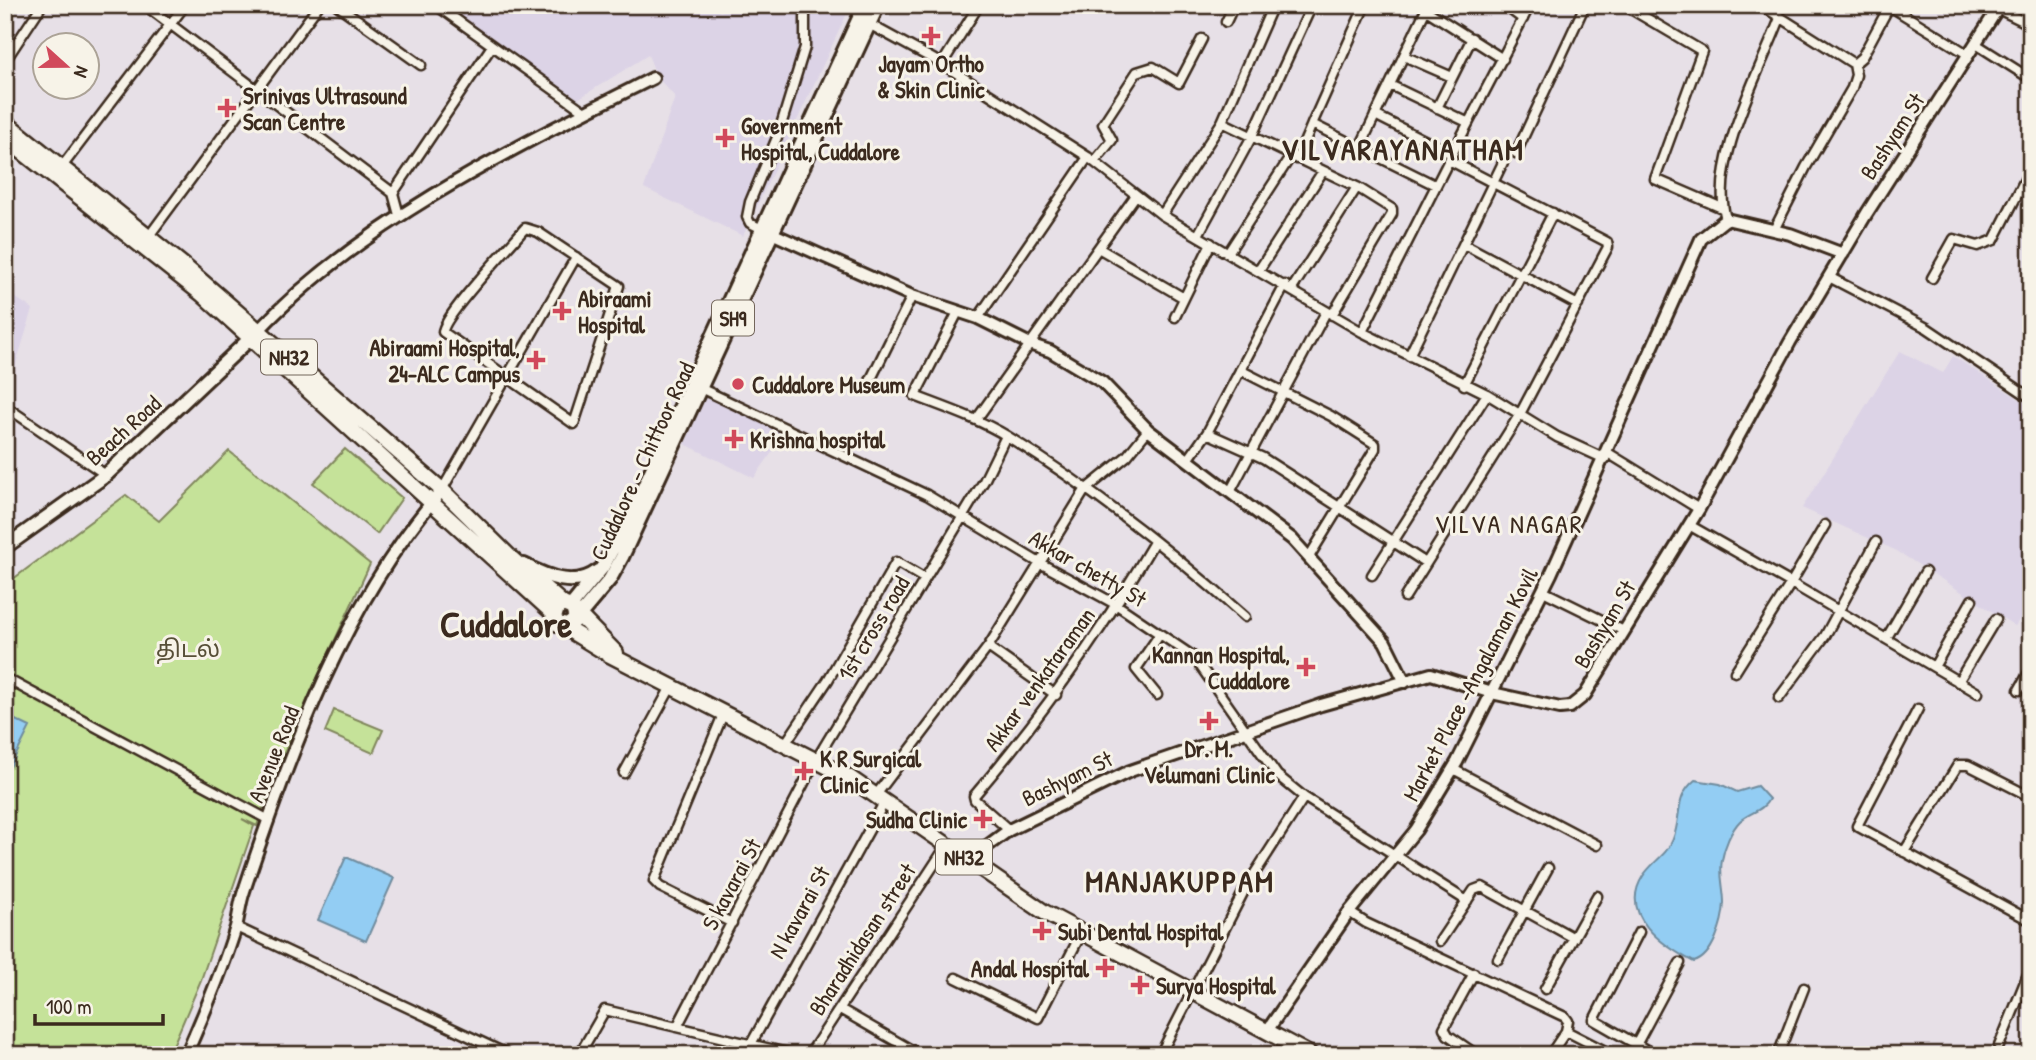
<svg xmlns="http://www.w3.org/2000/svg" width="2036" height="1060" font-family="'Patrick Hand','Noto Sans Tamil',sans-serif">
<rect width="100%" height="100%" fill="#e7e0e7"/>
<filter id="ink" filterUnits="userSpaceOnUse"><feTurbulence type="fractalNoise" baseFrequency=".0143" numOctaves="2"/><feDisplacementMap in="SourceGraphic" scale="14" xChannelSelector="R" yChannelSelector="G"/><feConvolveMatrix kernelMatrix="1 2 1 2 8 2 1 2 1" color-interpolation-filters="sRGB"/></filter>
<g filter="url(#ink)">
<path fill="#dcd3e6" d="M443,5H713L720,12L741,5H851L743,236L644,188L675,97L657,77L648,55L578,99Z
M5,291L33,309L10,383L5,381Z
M1900,351L1943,373L1953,356L2031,407V603L2015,626L1897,551L1802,508Z
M706,396L785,434L754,478L685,444Z"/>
<path fill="#c5e299" stroke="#80865c" stroke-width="2" d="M345,449L402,498L377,534L313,483Z
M229,451L370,564C331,651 287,735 257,826L242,819L254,826L201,980L169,1055H5V585L126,495L159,521Z
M334,710L383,730L373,753L325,732Z"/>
<path fill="#93cdf3" stroke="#708c9e" stroke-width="2" d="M5,715L30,727L8,771L5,770Z
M1695,780L1720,784L1737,792L1757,786L1769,799C1763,811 1750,812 1740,821C1731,830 1724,848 1722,860C1719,875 1724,888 1724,903C1723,922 1713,957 1694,962C1663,946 1618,915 1643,876C1652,862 1667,855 1673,839C1682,817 1674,797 1695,780Z
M346,857L394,878L366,941L318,920Z"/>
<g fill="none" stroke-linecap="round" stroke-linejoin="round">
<defs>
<path id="minor" d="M145,5L393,193L399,215
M337,5L421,65
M436,5L585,112
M1504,5L1523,19
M1624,5L1702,51L1655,179L1722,208
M1761,5L1854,64L1862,57L1890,5
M1888,5L1969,55
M1196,7V5
M1998,9L2031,25
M1426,10L1503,59
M1226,22L1234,5
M867,23L942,64L1088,157L1162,215L1362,332L1487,394L1557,437L1605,459
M1976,44L2031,79
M1404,56L1452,77
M5,61L42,5
M942,64L979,5
M1390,85L1467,122
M1437,108L1472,38
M1375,115L1452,154
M1222,122L1357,187L1392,209V214L1332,315
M1312,124L1365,5
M1360,147L1428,5
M1516,153L1585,5
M1297,159L1312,124L1435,185
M1449,160L1530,5
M1094,162L1112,140L1103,124L1137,72L1153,67L1179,83L1202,39
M61,168L185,5
M393,193L492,46
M1162,215L1222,122L1273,5
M1726,219C1709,162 1760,72 1780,18
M525,228L538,232L619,286L574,424L443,332C443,316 511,245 525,228Z
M762,229L750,223L747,217L750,202L778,135L805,47V5
M1774,230L1806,167L1852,88L1856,75L1854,64
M1198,235L1251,138L1312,5
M149,236L319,5
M1464,244L1578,305
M1100,249L1184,298
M1228,253L1291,156
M1259,270L1323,171
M1829,277L1927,328L2031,398
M1932,278L1954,239L1978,246L1994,240L2031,168
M1292,289L1357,187
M958,312L915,396C946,408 979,419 1007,436C1091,488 1171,551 1245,617
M1175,317L1211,243
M978,318L1088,157
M1362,332L1449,160L1607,242L1608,247L1520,414L1405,597
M1409,356L1509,150
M1240,370L1331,416L1375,444V449L1309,557
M868,385L912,296
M1464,385L1553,213
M698,387L927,495L1038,562L1117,605L1194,657L1277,775L1304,797L1467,901
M5,406L106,475
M976,420L1136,195
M1207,433L1263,458L1426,563
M1608,453L1699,509
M1188,460L1207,433L1285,285
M442,490L576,257
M1230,492L1326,312
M1689,525L1791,583L1735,672
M1825,525L1791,583L1978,693
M1372,575L1487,394
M1543,591L1624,631
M1886,639L1925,572
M988,647L1056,695
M1934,667L1972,600
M5,678L269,820
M1958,682L1996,619
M2019,690L2031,669
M1157,695L1136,669L1160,634
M1779,698L1825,636L1876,542
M1918,709L1857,826L2031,921
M724,712L654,881L660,887L732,923
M785,744L828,680L896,562L925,579
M1453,769L1597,845
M624,773L672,685
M876,795L988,647L1085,490L1127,456L1148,430
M1009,830L975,800L974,796C1042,716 1101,633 1154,542
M1904,852L1958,765H1968L2031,797
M1349,912L1366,923L1565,1017L1568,1021L1566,1031L1613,1055
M236,927L509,1055
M1639,932L1594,1020L1655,1055
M1440,941L1474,890L1482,887L1574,938
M1498,959L1548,868
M1474,973L1444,1028L1448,1035L1477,1055
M956,978L1038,1018L1082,932
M1545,989L1597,896
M840,1009L920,1055
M678,1025L816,760L984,481L1006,436
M751,1044L885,801
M1636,1045L1680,963
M1999,1046L2031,967
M579,1055L605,1010L796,1055
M809,1055L947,845
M1160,1055L1246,887L1304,797
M1550,1055L1566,1031
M1778,1055L1804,988"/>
<path id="tertiary" d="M767,231L912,296L978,318L1032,345L1050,351L1102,382L1148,430L1292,539L1385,642L1405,682
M258,331C362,221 520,145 653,78
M968,860L1009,830L1130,771L1321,705L1431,674L1492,693L1560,708L1570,707L1585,695L1699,509L1790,342L1867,213L2000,5
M1267,1031L1349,912L1416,830L1457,762L1551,574L1701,239L1726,219L1790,234L1843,254
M186,1055C204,1014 223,969 236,927C239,915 240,902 244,891C290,752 345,601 442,490"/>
<path id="secondary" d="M5,547L106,475L257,332"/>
<path id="primary" d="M524,565C547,577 575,589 598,571
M571,606L602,568L630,517L865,5
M574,622L610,579L622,557L878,5"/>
<path id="trunk" d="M5,122L183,265L442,490L511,558L563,604L573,608L576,619L568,626L558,624L554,618L557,608L563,604
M5,138L202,294L554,614
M575,611L616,653
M564,627L608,654L850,778L1044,912L1311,1055"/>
</defs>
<use href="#minor" stroke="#3b2a1e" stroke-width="13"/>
<use href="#tertiary" stroke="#3b2a1e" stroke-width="16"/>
<use href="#secondary" stroke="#3b2a1e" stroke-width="18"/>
<use href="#primary" stroke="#3b2a1e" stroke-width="18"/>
<use href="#trunk" stroke="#3b2a1e" stroke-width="19"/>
<use href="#minor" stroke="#f7f3e8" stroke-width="8"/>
<use href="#tertiary" stroke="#f7f3e8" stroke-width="10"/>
<use href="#secondary" stroke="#f7f3e8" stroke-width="12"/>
<use href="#primary" stroke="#f7f3e8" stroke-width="12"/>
<use href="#trunk" stroke="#f7f3e8" stroke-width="14"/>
</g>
</g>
<g fill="#d1495b" stroke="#f7f3e8" stroke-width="2.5">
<path d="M927.5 25.5h7v7h7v7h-7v7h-7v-7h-7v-7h7z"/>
<path d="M223.5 97.5h7v7h7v7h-7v7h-7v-7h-7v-7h7z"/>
<path d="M721.5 127.5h7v7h7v7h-7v7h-7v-7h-7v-7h7z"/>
<path d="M558.5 300.5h7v7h7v7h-7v7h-7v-7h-7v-7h7z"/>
<path d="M532.5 349.5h7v7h7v7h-7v7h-7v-7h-7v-7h7z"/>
<circle cx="738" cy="384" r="7"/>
<path d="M730.5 428.5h7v7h7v7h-7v7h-7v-7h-7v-7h7z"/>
<path d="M1302.5 656.5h7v7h7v7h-7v7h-7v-7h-7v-7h7z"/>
<path d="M1205.5 710.5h7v7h7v7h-7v7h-7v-7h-7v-7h7z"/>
<path d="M800.5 760.5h7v7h7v7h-7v7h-7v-7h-7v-7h7z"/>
<path d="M979.5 808.5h7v7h7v7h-7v7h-7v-7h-7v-7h7z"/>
<path d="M1038.5 920.5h7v7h7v7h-7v7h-7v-7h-7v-7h7z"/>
<path d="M1101.5 957.5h7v7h7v7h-7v7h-7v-7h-7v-7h7z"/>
<path d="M1136.5 974.5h7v7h7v7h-7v7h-7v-7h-7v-7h7z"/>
</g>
<g text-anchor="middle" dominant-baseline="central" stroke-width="6" stroke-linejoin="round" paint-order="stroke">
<g fill="#f7f3e8" stroke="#73665b" stroke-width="2">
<rect x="712" y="300.5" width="42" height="35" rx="5"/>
<rect x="261" y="339.5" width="56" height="35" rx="5"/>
<rect x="936" y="839.5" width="56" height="35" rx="5"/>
</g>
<g font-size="21" font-weight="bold" fill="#3b2a1e">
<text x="733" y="318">SH9</text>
<text x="289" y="357">NH32</text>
<text x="964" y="857">NH32</text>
</g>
<g font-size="23" font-weight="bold" fill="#3b2a1e" stroke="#f7f3e8" text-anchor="start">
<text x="931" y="63" text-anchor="middle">Jayam Ortho<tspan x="931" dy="26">&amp; Skin Clinic</tspan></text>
<text x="243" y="95">Srinivas Ultrasound<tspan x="243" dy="26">Scan Centre</tspan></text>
<text x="741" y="125">Government<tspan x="741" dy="26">Hospital, Cuddalore</tspan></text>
<text x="578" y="298">Abiraami<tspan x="578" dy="26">Hospital</tspan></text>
<text x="520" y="347" text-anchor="end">Abiraami Hospital,<tspan x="520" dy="26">24-ALC Campus</tspan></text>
<text x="752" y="384">Cuddalore Museum</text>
<text x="750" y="439">Krishna hospital</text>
<text x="1290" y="654" text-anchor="end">Kannan Hospital,<tspan x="1290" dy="26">Cuddalore</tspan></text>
<text x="1209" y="748" text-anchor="middle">Dr. M.<tspan x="1209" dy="26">Velumani Clinic</tspan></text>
<text x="820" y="758">K R Surgical<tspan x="820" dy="26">Clinic</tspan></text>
<text x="967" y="819" text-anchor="end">Sudha Clinic</text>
<text x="1058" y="931">Subi Dental Hospital</text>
<text x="1089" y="968" text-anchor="end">Andal Hospital</text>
<text x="1156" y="985">Surya Hospital</text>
</g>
<g font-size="23" fill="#3b2a1e" stroke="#f7f3e8">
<text transform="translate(1892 136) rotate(-57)">Bashyam St</text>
<text transform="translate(123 430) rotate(-42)">Beach Road</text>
<text transform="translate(642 461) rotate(-65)">Cuddalore - Chittoor Road</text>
<text transform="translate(1088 568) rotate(30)">Akkar chetty St</text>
<text transform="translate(1604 624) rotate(-59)">Bashyam St</text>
<text transform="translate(873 628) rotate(-59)">1st cross road</text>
<text transform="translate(1039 679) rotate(-54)">Akkar venkataraman</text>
<text transform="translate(1470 684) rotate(-62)">Market Place -Angalaman Kovil</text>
<text transform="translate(273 754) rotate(-68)">Avenue Road</text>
<text transform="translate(1067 778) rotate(-26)">Bashyam St</text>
<text transform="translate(731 884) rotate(-62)">S kavarai St</text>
<text transform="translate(799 912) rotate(-61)">N kavarai St</text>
<text transform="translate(862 939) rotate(-57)">Bharadhidasan street</text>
</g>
<g font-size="23" fill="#574f37" stroke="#f7f3e8">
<text x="188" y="648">திடல்</text>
</g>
<g font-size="26" letter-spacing="2" fill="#3b2a1e" stroke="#f7f3e8">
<text x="1509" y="523">VILVA NAGAR</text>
</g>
<g font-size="30" font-weight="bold" letter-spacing="2" fill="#3b2a1e" stroke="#f7f3e8">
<text x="1403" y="149">VILVARAYANATHAM</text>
<text x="1180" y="881">MANJAKUPPAM</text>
</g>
<g font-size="37" font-weight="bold" fill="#3b2a1e" stroke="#f7f3e8">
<text x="506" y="623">Cuddalore</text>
</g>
</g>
<rect width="2036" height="1060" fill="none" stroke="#f7f3e8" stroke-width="28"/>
<rect x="14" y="14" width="2008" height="1032" fill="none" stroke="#3b2a1e" stroke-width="2.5" filter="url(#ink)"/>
<g transform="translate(66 66) rotate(111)"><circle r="33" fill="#f7f3e8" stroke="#aca397" stroke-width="2"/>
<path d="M0-5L12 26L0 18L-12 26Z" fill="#d1495b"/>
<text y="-10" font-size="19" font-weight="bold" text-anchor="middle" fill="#3b2a1e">N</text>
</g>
<path d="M35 1014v10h128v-10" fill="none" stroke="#3b2a1e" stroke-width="3.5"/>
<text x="46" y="1014" font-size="21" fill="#3b2a1e" stroke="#f7f3e8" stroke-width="5" paint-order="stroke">100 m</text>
</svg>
